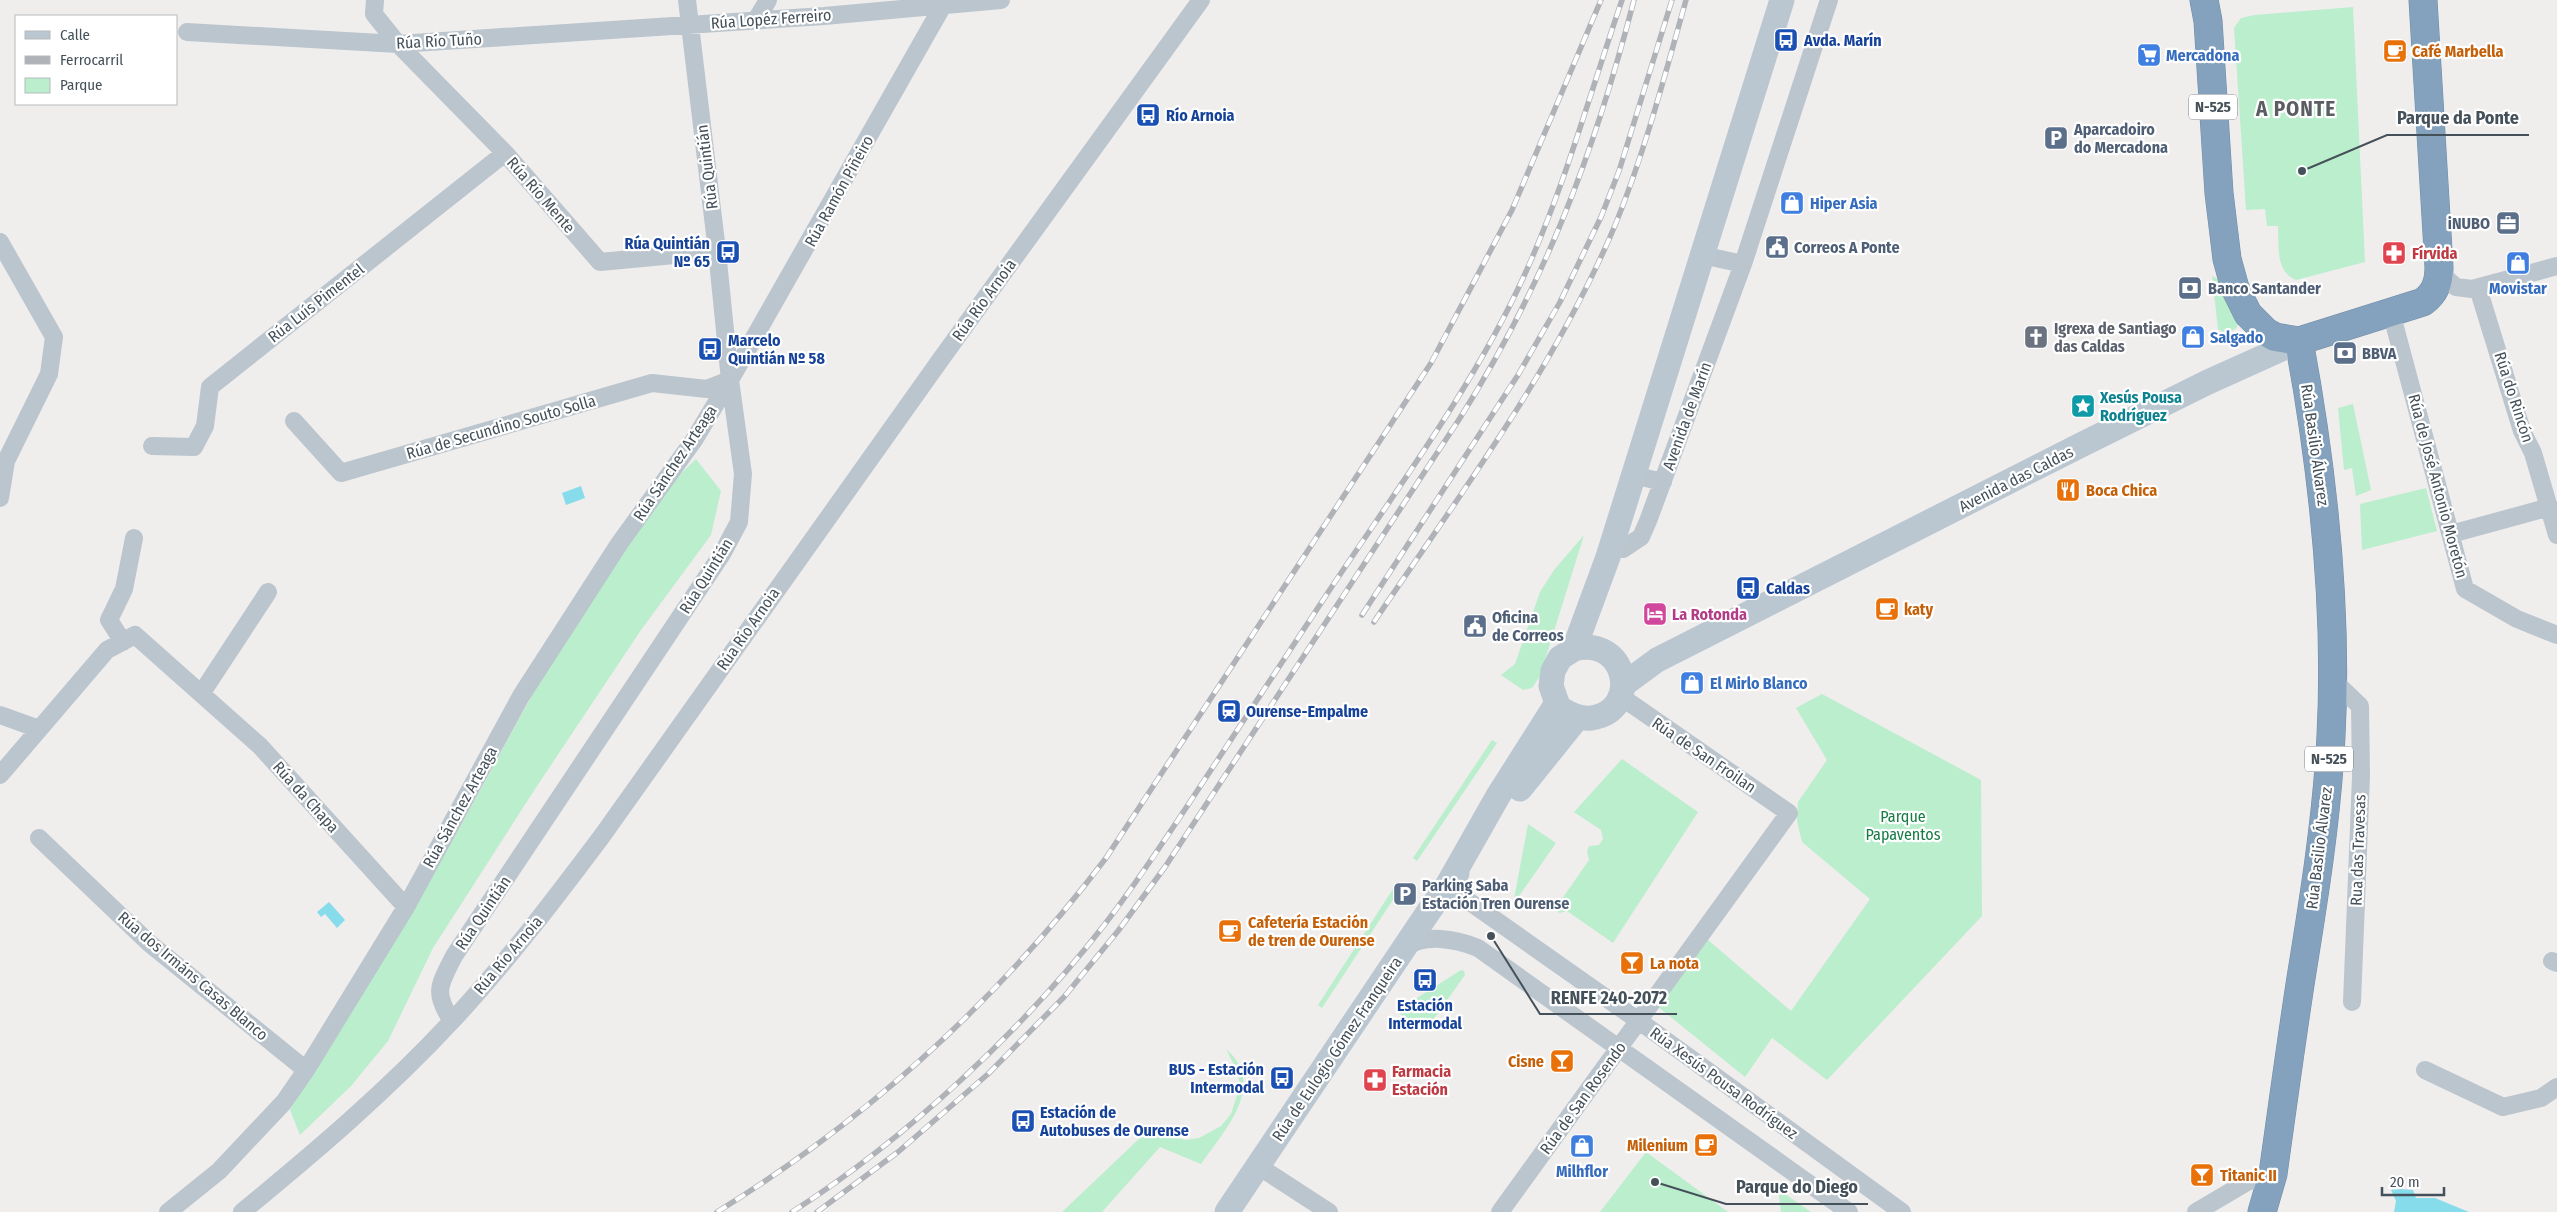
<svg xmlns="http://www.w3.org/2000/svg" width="2557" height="1212" font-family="'Fira Sans Condensed',sans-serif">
<rect width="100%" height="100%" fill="#f0eded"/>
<path fill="#baeecc" d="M2353,7L2365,262L2296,280C2275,271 2279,246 2278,226H2267L2265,209L2246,210L2234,28L2241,18L2255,15Z
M2212,276L2218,279L2239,322C2237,330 2231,332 2223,332L2218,329Z
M2353,404L2371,490L2356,496L2352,468L2344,470L2338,408Z
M696,459L721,491L711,535L641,630L535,789L433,948L388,1041L351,1086L300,1135L290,1110L380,964L460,827L554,655L668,486Z
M2426,488L2437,531L2362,550L2360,504Z
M1584,535L1540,676L1532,688L1523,690L1501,675L1515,664L1540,592L1554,570Z
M1822,694L1981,780L1982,916L1827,1080L1772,1038L1745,1077L1657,1006L1708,940L1791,1011L1870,899L1802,842L1797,821L1798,802L1827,760L1796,708Z
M1492,740L1497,743L1417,861L1413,858Z
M1622,759L1698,812L1613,943L1567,911L1559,913L1555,909L1589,860L1587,851L1589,846L1599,845L1603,839L1601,830L1574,812Z
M1528,824L1556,843L1517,899H1514Z
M1393,889L1398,892L1322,1008L1318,1005Z
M1461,970L1464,971L1465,975L1425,1031L1399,1013L1398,1010Z
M1226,1049C1268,1085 1224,1131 1201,1164L1160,1147L1102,1212H1062L1142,1136L1162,1135L1186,1140L1199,1138L1221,1126L1231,1114L1240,1086L1238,1073Z
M1646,1152L1728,1212H1600Z
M1778,1189L1811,1212H1781Z"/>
<path fill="#87dcec" d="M581,486L585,498L566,505L562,493Z
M329,902L345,920L337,928L325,914L321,917L317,912Z
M2401,1189L2413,1190L2416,1198H2435L2469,1212H2394L2396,1201L2391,1190Z"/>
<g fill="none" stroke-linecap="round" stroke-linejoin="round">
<defs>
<path id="highway" d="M2204,0L2208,21L2219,193L2227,259L2235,288L2248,314L2266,332L2275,337L2299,341L2423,302C2435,293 2439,283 2439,267L2423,0
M2262,1212L2273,1174C2282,1109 2291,1043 2301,978C2314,898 2327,817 2331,736C2338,604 2323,471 2299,341"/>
</defs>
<use href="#highway" stroke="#6f8da8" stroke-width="29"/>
<path stroke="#bbc5cd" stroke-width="18" d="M375,0L374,14L398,44L505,153L600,262L717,251
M756,20L768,0
M187,32L398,44L824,16L1001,0
M0,242L54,337L49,374L6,461L0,498
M1702,255L1743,264
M2439,272L2456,287L2472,289L2557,266
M2478,288L2522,431L2533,453L2557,535
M2391,312L2465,589L2517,619L2557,635
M294,421L341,473L652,383L707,389L730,380
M152,446L194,447L205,426L210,387L505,153
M1633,475L1663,482
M2451,534L2550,507
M1611,547L1623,549L1641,537L1648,521L1743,264L1829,0
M123,642L109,620L124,589L134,538
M2333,680L2360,706L2361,776L2352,1002
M201,694L268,592
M0,715L39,729
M0,775L107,650L135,635L260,746L406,907
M39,838L149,943L306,1070
M1447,886L1639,1021L1902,1212
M1405,948C1424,933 1456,939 1478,948L1849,1212
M2552,961L2557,963
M452,1021C433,992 439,986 454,956L722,554L739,522L743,474L730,380L717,251L687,0
M2425,1070L2503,1107L2541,1098L2557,1087
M1258,1166L1329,1212
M168,1212L219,1171L284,1102L306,1070L406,907L521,696L619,544L694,440L730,380L946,0
M242,1212C315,1152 387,1091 452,1021C506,963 554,900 602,836L941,359L1201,0
M1500,1212L1789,813L1620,696
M2196,1212L2247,1182L2273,1174"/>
<path stroke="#bac7d1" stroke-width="25" d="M1623,685L1657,660L2081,445L2208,382L2299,341
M1563,710C1572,716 1582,719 1592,718C1642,710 1627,635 1574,649
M1520,789L1578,717
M1447,886L1498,796L1557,703L1551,686L1553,671L1560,658L1574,649L1608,557L1782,0
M1227,1212L1431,908L1457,873"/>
<use href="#highway" stroke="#84a2bd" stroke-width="28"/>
<defs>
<path id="rail" d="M1362,615L1518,375L1560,302L1601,217L1619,171L1672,0
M1374,622C1460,494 1556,367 1616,223C1645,151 1665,75 1686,0
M717,1212C868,1119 999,999 1106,858L1431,363L1512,210L1601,0
M792,1212C906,1139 1022,1031 1105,924C1142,876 1174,826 1207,776C1247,715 1287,655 1327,594C1394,493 1474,386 1524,276C1565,186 1590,93 1622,0
M817,1212L898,1152L988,1074L1064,997L1118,931L1165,867L1460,418C1545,283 1594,154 1634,0"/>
</defs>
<use href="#rail" stroke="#afb3b8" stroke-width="5.5"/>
<use href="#rail" stroke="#fff" stroke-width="4" stroke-dasharray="11" stroke-linecap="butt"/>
</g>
<defs>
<symbol id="bus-square" viewBox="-11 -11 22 22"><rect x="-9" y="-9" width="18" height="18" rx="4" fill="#1a4fb4" stroke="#fff"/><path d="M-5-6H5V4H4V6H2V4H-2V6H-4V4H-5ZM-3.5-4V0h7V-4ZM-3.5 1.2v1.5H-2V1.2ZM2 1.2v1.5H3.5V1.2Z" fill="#fff"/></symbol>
<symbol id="cafe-square" viewBox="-11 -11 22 22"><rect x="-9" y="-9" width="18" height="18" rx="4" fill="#e8710a" stroke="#fff"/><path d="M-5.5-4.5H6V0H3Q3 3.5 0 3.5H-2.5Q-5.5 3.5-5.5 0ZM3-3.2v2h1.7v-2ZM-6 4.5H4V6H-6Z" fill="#fff"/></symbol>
<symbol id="supermarket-square" viewBox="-11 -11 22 22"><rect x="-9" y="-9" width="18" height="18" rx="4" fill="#3f7fe0" stroke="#fff"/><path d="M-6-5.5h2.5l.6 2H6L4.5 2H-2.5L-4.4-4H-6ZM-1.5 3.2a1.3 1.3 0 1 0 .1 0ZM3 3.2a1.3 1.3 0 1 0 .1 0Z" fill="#fff"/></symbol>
<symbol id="parking-square" viewBox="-11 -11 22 22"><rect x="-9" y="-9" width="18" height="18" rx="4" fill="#5c6f8a" stroke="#fff"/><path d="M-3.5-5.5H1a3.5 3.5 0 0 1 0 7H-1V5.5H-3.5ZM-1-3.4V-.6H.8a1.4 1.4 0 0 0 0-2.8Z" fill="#fff"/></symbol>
<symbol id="shop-square" viewBox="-11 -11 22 22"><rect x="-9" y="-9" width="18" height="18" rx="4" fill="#3f7fe0" stroke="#fff"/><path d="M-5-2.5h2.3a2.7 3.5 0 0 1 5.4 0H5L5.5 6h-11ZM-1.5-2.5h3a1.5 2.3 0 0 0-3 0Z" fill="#fff"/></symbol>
<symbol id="office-square" viewBox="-11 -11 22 22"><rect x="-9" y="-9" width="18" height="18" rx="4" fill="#5c6f8a" stroke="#fff"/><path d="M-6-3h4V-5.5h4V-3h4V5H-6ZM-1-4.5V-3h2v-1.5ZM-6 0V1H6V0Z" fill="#fff"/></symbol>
<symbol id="civic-square" viewBox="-11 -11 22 22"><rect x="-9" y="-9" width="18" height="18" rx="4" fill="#5c6f8a" stroke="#fff"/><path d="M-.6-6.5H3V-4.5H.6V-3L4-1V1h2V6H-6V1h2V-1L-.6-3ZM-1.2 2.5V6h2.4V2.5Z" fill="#fff"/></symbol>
<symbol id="pharmacy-square" viewBox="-11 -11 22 22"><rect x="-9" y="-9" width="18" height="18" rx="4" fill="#e0444e" stroke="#fff"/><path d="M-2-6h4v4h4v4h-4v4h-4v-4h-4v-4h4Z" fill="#fff"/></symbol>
<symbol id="bank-square" viewBox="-11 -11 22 22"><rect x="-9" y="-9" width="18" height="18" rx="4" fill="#5c6f8a" stroke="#fff"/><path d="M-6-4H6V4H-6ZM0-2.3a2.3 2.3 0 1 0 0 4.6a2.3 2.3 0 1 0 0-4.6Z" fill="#fff"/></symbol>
<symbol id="church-square" viewBox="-11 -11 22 22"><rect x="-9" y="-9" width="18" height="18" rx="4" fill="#6b7280" stroke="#fff"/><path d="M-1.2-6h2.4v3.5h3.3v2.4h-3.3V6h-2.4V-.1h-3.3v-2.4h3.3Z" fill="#fff"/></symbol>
<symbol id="sight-square" viewBox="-11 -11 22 22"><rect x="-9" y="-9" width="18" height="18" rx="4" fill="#0f9aa8" stroke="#fff"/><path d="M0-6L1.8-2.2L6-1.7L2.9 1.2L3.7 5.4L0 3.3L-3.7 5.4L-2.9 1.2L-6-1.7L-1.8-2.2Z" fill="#fff"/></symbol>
<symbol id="restaurant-square" viewBox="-11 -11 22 22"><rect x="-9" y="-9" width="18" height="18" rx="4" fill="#e8710a" stroke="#fff"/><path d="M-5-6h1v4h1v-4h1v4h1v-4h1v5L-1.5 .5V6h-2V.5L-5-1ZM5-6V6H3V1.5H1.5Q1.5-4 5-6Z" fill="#fff"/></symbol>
<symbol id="hotel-square" viewBox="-11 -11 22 22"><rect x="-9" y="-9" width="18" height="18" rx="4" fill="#d1479c" stroke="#fff"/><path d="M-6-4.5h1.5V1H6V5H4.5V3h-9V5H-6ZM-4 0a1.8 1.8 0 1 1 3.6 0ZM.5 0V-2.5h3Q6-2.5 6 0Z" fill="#fff"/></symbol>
<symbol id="station-square" viewBox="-11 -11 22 22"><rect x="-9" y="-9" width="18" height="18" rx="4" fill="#1a4fb4" stroke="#fff"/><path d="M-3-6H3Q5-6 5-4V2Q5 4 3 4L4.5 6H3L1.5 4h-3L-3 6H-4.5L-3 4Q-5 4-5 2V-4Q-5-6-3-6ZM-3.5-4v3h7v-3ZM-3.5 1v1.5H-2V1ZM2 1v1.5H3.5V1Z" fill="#fff"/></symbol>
<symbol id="bar-square" viewBox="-11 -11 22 22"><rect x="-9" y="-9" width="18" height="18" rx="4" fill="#e8710a" stroke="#fff"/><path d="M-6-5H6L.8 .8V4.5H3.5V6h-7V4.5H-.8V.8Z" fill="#fff"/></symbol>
</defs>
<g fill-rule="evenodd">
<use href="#bus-square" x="1772" y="26" width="28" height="28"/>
<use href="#cafe-square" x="2381" y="37" width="28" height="28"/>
<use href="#supermarket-square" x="2135" y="41" width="28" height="28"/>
<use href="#bus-square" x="1134" y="101" width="28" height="28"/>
<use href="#parking-square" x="2042" y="124" width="28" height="28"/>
<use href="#shop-square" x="1778" y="189" width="28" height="28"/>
<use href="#office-square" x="2494" y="209" width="28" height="28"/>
<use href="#civic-square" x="1763" y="233" width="28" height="28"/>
<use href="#bus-square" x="714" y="238" width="28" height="28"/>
<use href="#pharmacy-square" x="2380" y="239" width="28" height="28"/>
<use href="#shop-square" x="2504" y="249" width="28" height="28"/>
<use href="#bank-square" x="2176" y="274" width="28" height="28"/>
<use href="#church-square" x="2022" y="323" width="28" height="28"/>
<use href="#shop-square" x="2179" y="323" width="28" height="28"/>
<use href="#bus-square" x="696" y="335" width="28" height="28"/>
<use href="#bank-square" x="2331" y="339" width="28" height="28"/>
<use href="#sight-square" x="2069" y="392" width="28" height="28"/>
<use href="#restaurant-square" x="2054" y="476" width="28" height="28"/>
<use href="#bus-square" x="1734" y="574" width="28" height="28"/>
<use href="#cafe-square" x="1873" y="595" width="28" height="28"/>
<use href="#hotel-square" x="1641" y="600" width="28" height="28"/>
<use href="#civic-square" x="1461" y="612" width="28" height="28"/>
<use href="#shop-square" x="1678" y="669" width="28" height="28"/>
<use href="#station-square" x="1215" y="697" width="28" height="28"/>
<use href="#parking-square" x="1391" y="880" width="28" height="28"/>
<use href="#cafe-square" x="1216" y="917" width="28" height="28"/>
<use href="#bar-square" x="1618" y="949" width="28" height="28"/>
<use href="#bus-square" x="1411" y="966" width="28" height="28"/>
<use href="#bar-square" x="1548" y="1047" width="28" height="28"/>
<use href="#bus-square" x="1268" y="1064" width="28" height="28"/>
<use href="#pharmacy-square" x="1361" y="1066" width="28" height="28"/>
<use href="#bus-square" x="1009" y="1107" width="28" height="28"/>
<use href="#cafe-square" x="1692" y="1131" width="28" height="28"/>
<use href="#shop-square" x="1568" y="1132" width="28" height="28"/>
<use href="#bar-square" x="2188" y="1161" width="28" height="28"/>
</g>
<g text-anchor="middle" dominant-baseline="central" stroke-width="4.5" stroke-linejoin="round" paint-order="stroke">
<g fill="#fff" stroke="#7d858c" stroke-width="1">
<rect x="2189" y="94.5" width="48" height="25" rx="4"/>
<rect x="2305" y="746.5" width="48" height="25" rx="4"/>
</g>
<g font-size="15" font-weight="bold" fill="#45515a">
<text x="2213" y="107">N-525</text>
<text x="2329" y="759">N-525</text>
</g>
<g font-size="16" fill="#45515a" stroke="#fff">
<text transform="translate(771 19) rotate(-4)">Rúa Lopéz Ferreiro</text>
<text transform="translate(439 41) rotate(-3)">Rúa Río Tuño</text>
<text transform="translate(707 167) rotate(-97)">Rúa Quintián</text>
<text transform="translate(839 191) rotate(-61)">Rúa Ramón Piñeiro</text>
<text transform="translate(541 195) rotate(49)">Rúa Río Mente</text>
<text transform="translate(984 300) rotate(-54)">Rúa Río Arnoia</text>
<text transform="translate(316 303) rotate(-38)">Rúa Luís Pimentel</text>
<text transform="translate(2514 397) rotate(72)">Rúa do Rincón</text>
<text transform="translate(1687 416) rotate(-70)">Avenida de Marín</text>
<text transform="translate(501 427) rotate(-16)">Rúa de Secundino Souto Solla</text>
<text transform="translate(2315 445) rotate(82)">Rúa Basilio Álvarez</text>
<text transform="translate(675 463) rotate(-56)">Rúa Sánchez Arteaga</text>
<text transform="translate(2016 479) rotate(-27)">Avenida das Caldas</text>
<text transform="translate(2438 486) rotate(75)">Rúa de José Antonio Moretón</text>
<text transform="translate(706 576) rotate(-58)">Rúa Quintián</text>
<text transform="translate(748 629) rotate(-55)">Rúa Río Arnoia</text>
<text transform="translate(1704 755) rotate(34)">Rúa de San Froilan</text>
<text transform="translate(306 797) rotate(48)">Rúa da Chapa</text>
<text transform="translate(460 807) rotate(-61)">Rúa Sánchez Arteaga</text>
<text transform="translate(2319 848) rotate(-83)">Rúa Basilio Álvarez</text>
<text transform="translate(2358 850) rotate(-88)">Rua das Travesas</text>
<text transform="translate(483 913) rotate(-56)">Rúa Quintián</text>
<text transform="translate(508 955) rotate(-50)">Rúa Río Arnoia</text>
<text transform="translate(193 976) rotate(40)">Rúa dos Irmáns Casas Blanco</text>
<text transform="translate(1337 1049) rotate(-56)">Rúa de Eulogio Gómez Franqueira</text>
<text transform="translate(1724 1083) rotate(36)">Rúa Xesús Pousa Rodríguez</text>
<text transform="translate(1583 1098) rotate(-54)">Rúa de San Rosendo</text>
</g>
<g font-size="16" font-weight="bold" fill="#164399" stroke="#fff" text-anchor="start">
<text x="1804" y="40">Avda. Marín</text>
<text x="1166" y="115">Río Arnoia</text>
<text x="710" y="243" text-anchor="end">Rúa Quintián<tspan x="710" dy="18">Nº 65</tspan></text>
<text x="728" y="340">Marcelo<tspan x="728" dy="18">Quintián Nº 58</tspan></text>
<text x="1766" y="588">Caldas</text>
<text x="1246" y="711">Ourense-Empalme</text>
<text x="1425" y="1005" text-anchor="middle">Estación<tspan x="1425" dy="18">Intermodal</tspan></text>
<text x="1264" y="1069" text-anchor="end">BUS - Estación<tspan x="1264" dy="18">Intermodal</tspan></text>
<text x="1040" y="1112">Estación de<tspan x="1040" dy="18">Autobuses de Ourense</tspan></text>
</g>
<g font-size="16" font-weight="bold" fill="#c56008" stroke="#fff" text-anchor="start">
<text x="2412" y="51">Café Marbella</text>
<text x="2086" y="490">Boca Chica</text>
<text x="1904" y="609">katy</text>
<text x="1248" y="922">Cafetería Estación<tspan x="1248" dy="18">de tren de Ourense</tspan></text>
<text x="1650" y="963">La nota</text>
<text x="1544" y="1061" text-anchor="end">Cisne</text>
<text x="1688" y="1145" text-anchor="end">Milenium</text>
<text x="2220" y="1175">Titanic II</text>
</g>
<g font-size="16" font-weight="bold" fill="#366cbe" stroke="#fff" text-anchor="start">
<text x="2166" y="55">Mercadona</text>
<text x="1810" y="203">Hiper Asia</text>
<text x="2518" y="288" text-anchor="middle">Movistar</text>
<text x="2210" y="337">Salgado</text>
<text x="1710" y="683">El Mirlo Blanco</text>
<text x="1582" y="1171" text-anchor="middle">Milhflor</text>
</g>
<g font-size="16" font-weight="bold" fill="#4e5e75" stroke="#fff" text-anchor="start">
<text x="2074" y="129">Aparcadoiro<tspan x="2074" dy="18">do Mercadona</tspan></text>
<text x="2490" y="223" text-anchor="end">iNUBO</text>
<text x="1794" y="247">Correos A Ponte</text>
<text x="2208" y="288">Banco Santander</text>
<text x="2362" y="353">BBVA</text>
<text x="1492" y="617">Oficina<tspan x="1492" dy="18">de Correos</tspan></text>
<text x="1422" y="885">Parking Saba<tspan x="1422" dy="18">Estación Tren Ourense</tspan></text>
</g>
<g font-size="16" font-weight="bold" fill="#be3a42" stroke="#fff" text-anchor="start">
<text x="2412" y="253">Fírvida</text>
<text x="1392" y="1071">Farmacia<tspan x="1392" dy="18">Estación</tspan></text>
</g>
<g font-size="16" font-weight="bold" fill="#5b616d" stroke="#fff" text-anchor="start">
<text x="2054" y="328">Igrexa de Santiago<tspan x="2054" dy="18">das Caldas</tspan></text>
</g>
<g font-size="16" font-weight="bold" fill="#0d838f" stroke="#fff" text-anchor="start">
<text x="2100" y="397">Xesús Pousa<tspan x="2100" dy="18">Rodríguez</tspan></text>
</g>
<g font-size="16" font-weight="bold" fill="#b23c85" stroke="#fff" text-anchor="start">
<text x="1672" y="614">La Rotonda</text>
</g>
<g font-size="16" fill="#167c44" stroke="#fff">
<text x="1903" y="816">Parque<tspan x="1903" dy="18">Papaventos</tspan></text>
</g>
<g font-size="21" font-weight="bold" letter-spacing="1" fill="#5a5e62" stroke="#fff">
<text x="2296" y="109">A PONTE</text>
</g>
</g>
<path fill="none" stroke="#45515a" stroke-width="2" d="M2302 171L2387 135H2529M1491 936L1540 1014H1677M1655 1182L1726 1204H1868"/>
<g fill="#45515a" stroke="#fff" stroke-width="2">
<circle cx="2302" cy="171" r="5"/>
<circle cx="1491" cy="936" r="5"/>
<circle cx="1655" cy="1182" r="5"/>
</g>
<g font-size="18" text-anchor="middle" font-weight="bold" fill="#45515a" stroke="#fff" stroke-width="4.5" stroke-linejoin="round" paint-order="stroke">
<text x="2458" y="124">Parque da Ponte</text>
<text x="1609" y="1004">RENFE 240-2072</text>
<text x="1797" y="1193">Parque do Diego</text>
</g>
<rect x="15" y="15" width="162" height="90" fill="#ffffff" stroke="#b5b9bd"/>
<rect x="25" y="31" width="25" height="8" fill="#bac7d1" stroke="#b5b9bd"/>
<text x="60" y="40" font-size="15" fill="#45515a">Calle</text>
<rect x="25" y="56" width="25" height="8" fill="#afb3b8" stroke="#b5b9bd"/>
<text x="60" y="65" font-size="15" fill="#45515a">Ferrocarril</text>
<rect x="25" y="78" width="25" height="15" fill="#baeecc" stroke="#b5b9bd"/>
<text x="60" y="90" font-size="15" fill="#45515a">Parque</text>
<path d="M2382 1187v8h62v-8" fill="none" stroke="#45515a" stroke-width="2.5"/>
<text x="2390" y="1187" font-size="15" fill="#45515a" stroke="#ffffff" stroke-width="4" paint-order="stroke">20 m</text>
</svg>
